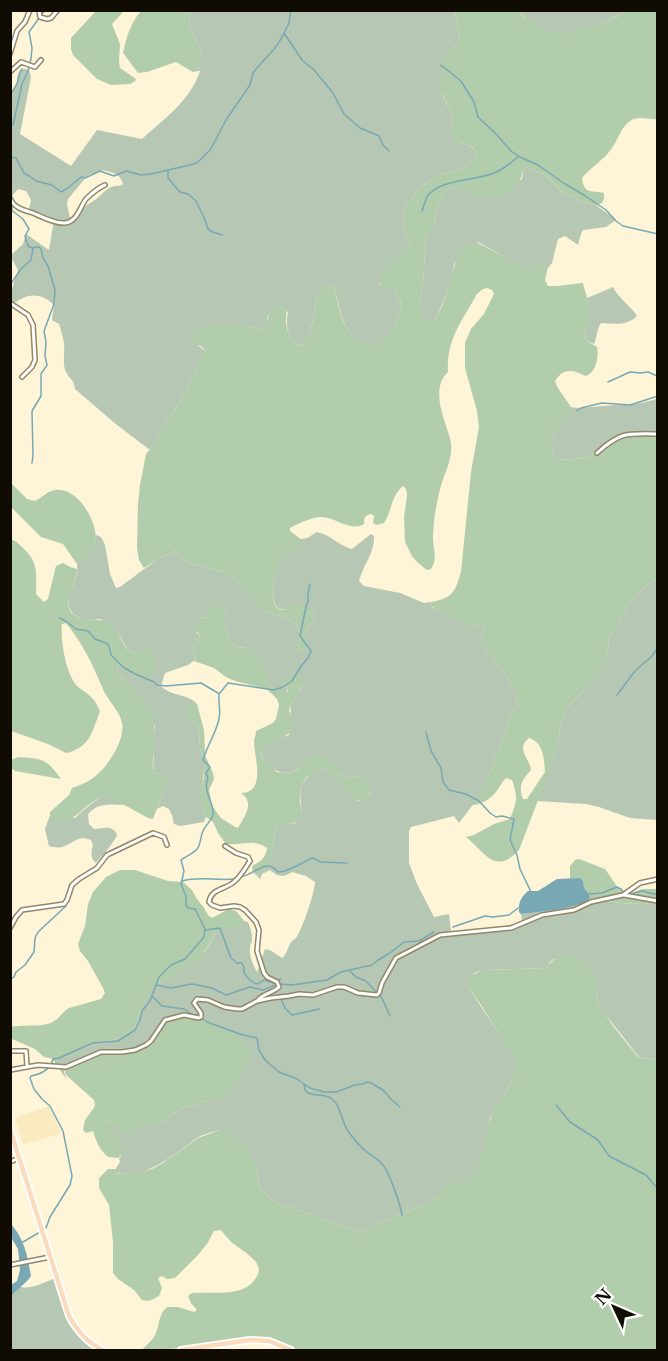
<svg xmlns="http://www.w3.org/2000/svg" width="668" height="1361" font-family="'Libre Baskerville',serif">
<rect width="100%" height="100%" fill="#fef4d7"/>
<path fill="#faeabf" d="M49,1106L61,1133L23,1145L15,1118Z"/>
<path fill="#b6c8b3" fill-rule="evenodd" d="M190,11H457L455,12L460,41L446,55L442,94L452,115L451,131L459,142C468,145 475,146 477,156C467,170 454,170 439,175C425,181 400,205 403,222C404,230 409,238 411,245L383,273L379,285L388,289H394L400,300L401,306L393,330L377,345C342,345 342,310 333,285L318,293L310,335L301,346C288,340 285,326 288,312L277,305L267,317V325L263,330L249,326L196,344L205,351L198,362L196,371L180,402L163,426L157,441L150,450L117,425L75,389C74,379 70,380 66,372C62,364 65,352 64,343C63,337 61,331 59,324L52,320L54,305C40,292 27,293 12,305L11,304V292L18,270L11,257V255L23,244L26,234L49,250L54,219L29,209L31,200L26,191L18,189L11,197L14,206L11,215V94L17,83V77L21,68L29,70L31,77L20,134L71,166L97,130L142,139C164,119 191,100 200,71H198C199,66 201,61 201,57C201,40 185,30 190,11ZM102,170C111,172 120,173 123,184L120,186C109,184 103,194 95,200C93,202 89,203 87,205C81,210 79,216 72,219L70,218L67,205L68,199L88,175Z
M518,11H626C612,20 577,35 559,34C544,33 528,21 518,11Z
M527,167L545,175L562,192L588,204L596,205L616,220L606,227L583,230L581,234L578,245L565,236L558,239L552,263L548,268V267C540,263 535,265 529,271L478,242L454,264C451,284 444,302 435,320H426L420,313V301L423,283L426,237L434,224L440,197L447,189L457,186C490,204 493,199 522,179L523,169Z
M613,287C619,299 630,305 637,316C627,326 614,324 601,323C597,329 597,337 594,344L587,341L584,336C585,319 594,319 587,298Z
M657,399V433L614,436L589,456L571,460L555,459L552,450V436C560,426 567,420 570,407L579,408L641,403Z
M317,532C332,535 337,545 352,549L371,534L374,536C375,553 363,565 359,581L364,586L400,593L424,603L431,602L430,604L433,608L472,626L483,622C485,629 481,636 481,644C494,661 520,686 517,708L511,714L491,770L475,802L459,823L454,816L411,827L409,831V863L417,884L434,917L449,914L451,931C477,932 497,928 522,922L521,914C537,912 580,909 590,898L619,903L644,904L657,902V1060L639,1057L605,1014L597,1000L598,981L587,965L554,959L550,962L547,968L482,970L474,973L469,988L508,1048L515,1060L516,1069L514,1077L490,1118L483,1151L478,1166L472,1179C465,1182 454,1183 450,1186C443,1190 439,1197 432,1201C408,1213 381,1219 359,1235L353,1229L275,1202L260,1189L257,1169L220,1130C212,1132 204,1134 197,1138C192,1141 187,1146 182,1149C164,1163 140,1178 117,1173L115,1170L120,1162L119,1158L121,1156L108,1122L111,1121L128,1135L139,1127L144,1126H157L180,1109L209,1100H217L226,1094L250,1048L241,1039L158,1030L148,1040L128,1055L112,1053L64,1071L66,1079L52,1058L71,1056L84,1048L113,1040L126,1035L134,1029L143,1004L149,994L157,985L205,952L216,932L244,923V921L248,922C250,927 252,932 252,937C252,944 252,940 250,947C249,956 253,965 257,972L265,949L270,950L282,958C288,953 287,947 292,941C293,940 295,939 296,938C302,930 315,892 315,882L306,876L292,872C283,878 278,877 270,870L262,874L260,879L257,876C272,858 272,850 276,828L279,825L295,823L302,811C300,798 298,787 308,776C311,772 318,767 324,770C335,774 349,794 359,801L370,794L369,784L357,776L346,778L316,754C307,758 303,765 296,770C281,779 265,765 260,752C266,742 278,738 289,735L291,705L302,687L282,686L287,688V692C281,692 276,690 271,688L264,669L247,648L236,647L233,645L224,625L223,621L225,613L208,618L201,617L194,631L199,634C201,640 195,643 191,648L196,659L188,665L165,673L161,686C172,697 187,693 197,704H193L187,718L197,726L199,732L200,749L204,760V769L201,804L206,817L204,822L180,826L174,824L172,815L169,809L163,806L157,809L163,793V775L153,772L155,726L124,679L117,671L118,667L122,666L141,680V650L133,653C123,648 124,639 117,632C113,627 105,623 100,619C91,620 82,620 75,615C60,604 75,587 77,574C78,571 77,566 77,564C91,556 96,553 96,535L101,537L105,545L110,574L116,588L120,587L159,558L175,551L189,563L223,572L233,578L258,605L266,612L281,616L297,625L301,636L297,652L305,635V633L315,617L314,611C307,609 297,606 291,607C285,607 283,612 278,608C268,601 275,567 282,559C287,554 295,551 301,545V539L307,538Z
M657,579V820L630,818L599,807L586,804L537,801L558,748L560,727L566,708L584,690L607,654L609,639L629,604L648,584Z
M103,797H110L125,805C111,804 97,803 88,814L89,824L94,829C103,829 112,824 117,835C113,844 103,855 96,863C90,858 91,851 93,845L91,840C72,832 71,853 49,846L45,829L50,815L54,819L75,818C83,810 92,802 103,797Z
M55,1278C64,1309 69,1333 98,1350H11V1296L20,1287C33,1289 43,1283 55,1278Z"/>
<path fill="#b2cdac" fill-rule="evenodd" d="M457,10L518,11L524,17L550,32L563,34L602,23L616,17L626,11H657V119C648,120 639,115 630,121C621,127 618,140 612,148C604,160 591,167 582,178C584,195 592,190 604,193V199L602,203L596,205L588,204L562,192L545,175L527,167L523,169C520,189 509,197 489,197C484,197 479,197 474,196C469,194 463,189 457,186L447,189L440,197L434,224L426,237L423,283L420,301V313L426,320H435C439,312 443,305 445,298C451,282 453,260 464,248C467,244 472,243 476,242L529,270L535,265L547,264L548,267L545,280L548,286H557L583,283C585,294 592,306 590,317C589,324 584,329 584,336L587,341L597,347C599,357 596,374 585,376C573,369 563,368 555,381C558,391 565,397 571,407C567,421 561,425 552,436V450L555,459L571,460L589,456L614,436L634,431L657,433V579L648,584L629,604L609,639L607,654L598,672L584,690L566,708L560,727L558,748L519,850C495,876 485,852 466,837L474,835L494,824L510,819C517,802 518,797 512,780L506,778C500,783 500,789 494,794C489,800 480,805 472,805L491,770L511,714L517,708C520,686 494,661 481,644C481,636 485,629 483,622L472,626C459,621 439,615 430,604L431,602C453,598 455,592 461,572L471,472L479,427L477,411L465,368V343L471,329L484,314L494,294L492,290L487,288L483,289L477,294C462,321 446,340 448,372C430,389 444,418 450,438C453,451 450,462 445,474C440,486 437,502 435,514C434,522 433,530 433,538C433,546 437,558 433,565C431,570 431,569 427,570L417,562L412,556L405,542L404,517L407,495L406,489L403,486C391,496 392,511 384,523L377,525L373,523L374,516L371,514C365,515 364,518 364,524C350,532 337,518 322,517C311,517 300,523 290,528V531L301,539V545C295,551 287,554 282,560C275,567 265,611 283,610C284,609 290,606 292,606C301,603 307,605 314,611L315,617L305,633C305,642 309,643 303,652H297L301,636L297,625L281,616L266,612L258,605L233,578L223,572L189,563L175,551L159,558L144,568L139,560L137,548L138,504L140,485L146,454L157,441L163,426L180,402L196,371L198,361L205,351C202,346 198,344 192,344L193,335L199,328L218,324H242L263,330L267,325C267,315 270,312 277,305H286C287,311 286,315 286,321C286,330 291,339 298,345L301,346L310,335L318,293L328,284L333,285C341,310 342,345 377,344L393,330L401,306L400,300L394,289L381,290C373,271 401,256 411,245C409,238 404,230 403,222C400,205 425,181 439,175C454,170 467,170 477,156C475,143 463,145 453,139L451,131L452,115L441,91V71L446,55L460,41L455,12ZM529,738C544,743 544,759 545,772L527,799H523C518,786 522,780 531,770C530,758 515,750 529,738Z
M96,11H124L112,24L120,44L119,62L120,68L136,79L135,81L130,84L111,85L97,79L73,55L71,49V38Z
M141,11H190C185,30 201,40 201,57C202,62 199,66 198,71L193,72L176,62L147,72L138,73L123,53C127,36 130,24 141,11Z
M10,482L27,499L35,501C42,498 47,491 55,490C82,485 109,540 89,557C86,560 80,562 77,564L63,544L41,537L11,507Z
M10,539C17,541 21,546 26,551C39,564 36,578 36,594L44,602L48,599L56,566L63,563L70,567L77,569C78,583 60,604 73,614C86,624 99,614 113,627C122,635 122,648 133,653L148,647C161,656 156,668 149,679L141,680L122,666L118,667L117,671C138,697 155,699 155,738C155,750 152,760 153,772L163,775L169,781L167,789L163,793L153,819L148,818L110,797C92,796 81,814 67,822L53,819L50,815V812L69,795L72,788C82,785 92,780 100,772C111,761 125,739 122,723C119,709 107,700 102,687C92,663 83,644 66,623L62,624C60,640 66,675 78,687C83,691 89,694 93,699C96,702 98,707 100,711C92,732 90,748 66,753L48,744L11,731Z
M220,605L225,609L224,625L233,645L236,647L247,648L257,656L262,662L271,688C276,689 281,692 287,692L288,691L287,688L281,684C285,674 293,673 302,677C304,691 293,698 289,710C290,715 293,720 293,725C294,738 267,739 260,752L262,757L277,772L289,773L297,770L309,757L315,754L326,755L342,775L346,778L357,776L365,778C372,786 372,794 364,801C350,802 337,775 324,770C320,768 315,770 311,773C302,779 299,792 300,803C301,807 303,812 301,817C297,826 283,822 276,828C272,849 273,858 257,876L253,872L252,868L253,865C262,862 266,856 267,848C254,838 240,846 226,844L218,833L213,822L206,817L201,804V791L204,778V760L200,749L199,732L197,726L187,718V710L193,704H197L204,730L205,755L213,773L214,779L209,790L212,806L221,818L235,827L238,828C245,816 255,803 241,793C267,792 254,757 254,741C254,738 256,735 256,731L273,723L276,719L279,705L277,699L267,689L235,681L226,677L214,668L194,661L196,659L191,648C195,643 201,640 199,633L194,631V627L201,617L208,618L209,617L208,610L209,608Z
M18,757C43,759 46,758 61,779L15,771L11,768V760Z
M579,859L605,869L618,888L622,891L632,893L642,889H657V902L644,904L619,903L590,898L580,878L570,879V866L575,860Z
M120,870H135L168,881L183,882L192,890L197,899L204,908L208,915L212,918L229,909L236,911L245,922L242,926L216,932L201,958L193,964L157,985L143,1004L134,1029L126,1035L113,1040L84,1048L71,1056L54,1059L44,1057L35,1049L12,1039L11,1027C22,1024 45,1028 54,1021C60,1018 62,1012 69,1008L101,999L105,993L103,988L88,961L80,951L78,944L85,926L88,904L93,892L106,877Z
M567,955C579,958 594,968 598,981C600,987 596,994 597,1000C598,1003 600,1005 602,1008C611,1026 626,1041 638,1057L657,1060V1350H294L275,1341L256,1337L164,1350H142C146,1345 152,1341 155,1335C160,1325 158,1315 167,1307H178L194,1312L197,1310L191,1303L188,1296L192,1293C213,1291 245,1299 257,1276C260,1271 259,1267 256,1262C251,1256 244,1251 238,1247C231,1243 226,1236 221,1230L214,1231L207,1244L198,1255L175,1278L167,1279L162,1276L158,1278L162,1288L159,1296L149,1301L142,1300L134,1290L118,1279L113,1273V1242L109,1205L99,1188V1178L108,1169H115L117,1173L120,1174L140,1172L152,1169L163,1163L198,1138L220,1130L226,1132L241,1141L248,1149L257,1169L260,1189L275,1202L353,1229L359,1235C381,1219 408,1213 432,1201C439,1197 442,1189 450,1185C457,1182 464,1182 472,1179C475,1170 479,1161 482,1152C485,1141 486,1130 490,1120C497,1097 517,1086 515,1060L481,1005L469,988L467,978L482,970L547,968C552,959 557,957 567,955Z
M195,1015C212,1022 244,1034 252,1051L246,1065L235,1084L223,1097L215,1101L209,1100L180,1109L157,1126C139,1126 143,1125 128,1136L111,1121L108,1122L118,1138L122,1153L118,1158L108,1157C99,1149 96,1141 93,1131L86,1133L83,1130L85,1120L95,1106L94,1100L66,1075C60,1058 77,1061 86,1058C89,1057 92,1055 95,1054C105,1051 117,1056 127,1054C143,1052 156,1030 164,1019Z"/>
<path fill="#77a8b4" d="M580,878L583,881C583,890 588,890 590,898C581,909 537,912 521,914L519,912C518,903 521,897 528,891H538L557,879Z
M10,1223C25,1240 27,1254 31,1276L28,1280L11,1296V1285L17,1281L20,1270L19,1259L18,1249L11,1237Z"/>
<g fill="none" stroke-linecap="round" stroke-linejoin="round">
<path stroke="#77a8b4" stroke-width="1.5" d="M284,33L302,60L314,70L333,93L344,114L360,128L379,136L383,145L389,151
M441,65L461,81L474,102L478,117L497,135L511,151L520,157L538,165L565,184L584,195L606,210L616,221L623,226L658,234
M10,95L17,84L20,72L22,70
M10,126L13,125L14,121L22,84L28,71L31,59L32,48L29,32L45,10
M10,157L16,158L24,173L29,176L36,181L52,185L61,192L68,188L81,177L85,178L100,171L114,176L126,171L141,175L151,174L194,164L198,162L210,150L214,143L226,120L250,85L253,73L256,69L275,48L281,39L289,23L291,10
M168,171V178L180,192L188,194L196,201L206,222L207,227L210,231L222,235
M10,209L23,219L29,229L25,236L28,246L32,248L39,247L41,249L43,258L48,266L55,290L54,304L44,331L46,342L45,356L47,365L41,374V396L32,411L33,455L32,463
M422,211C424,206 425,201 427,197C438,179 475,181 494,173C503,170 510,163 518,157
M10,285L21,269L31,260L33,249
M608,382L630,372L640,373L648,372L657,376L658,379
M577,411L581,408L602,403L630,405L658,396
M59,618L64,620L76,629L88,631L95,639L106,643L109,646L111,655L123,667L135,674L154,682L157,685L166,686L201,683L218,693
M617,695L635,671L652,656L658,647
M426,732L431,751L441,768L443,782L449,790L466,794L479,801L490,813L496,817L502,816L514,819L510,840L517,855L520,869L531,892
M241,877C256,874 266,857 278,872C291,872 301,862 313,858L321,862L347,863
M182,881C199,876 217,881 234,879
M589,894L602,893L617,887L621,889L626,895L642,891L658,895
M453,927L485,916L493,917L509,915L518,908
M205,930L220,928L231,958L237,963H242L244,968V973C248,978 251,983 258,984L264,980L270,982L281,979
M350,971L356,977L366,981L376,992L381,996L390,1016
M10,982L11,979L14,977L16,972L25,965L34,952L35,938L38,932L66,906
M157,985L171,988L192,984L212,988L226,995L250,987L263,990L278,984L292,985L327,980L341,972L372,965L378,960L390,953L404,942L419,941L434,932
M152,996L162,1006L184,1009L194,1016
M281,999L285,1008L292,1015L319,1009
M201,1018L207,1022L243,1035L257,1038L259,1050L265,1060L279,1072L297,1079L310,1088L324,1092H336L355,1085L363,1084L367,1082L371,1083L383,1090L392,1100L400,1107
M304,1084L305,1090L308,1093C315,1096 324,1094 331,1098C341,1105 341,1121 348,1131C353,1138 360,1147 367,1152C372,1156 378,1159 382,1164C389,1171 401,1206 402,1216
M556,1105L570,1122L598,1140L609,1156L646,1175L658,1189
M44,1229L46,1228L50,1217L70,1185L72,1176L63,1131L50,1106L42,1099L34,1089L30,1078L31,1076C41,1074 51,1069 53,1059L59,1058L93,1043L118,1041L135,1030L140,1020L142,1011L150,1001L159,977L171,965L185,959L204,937L205,929L195,909L188,908L186,905V896L181,884L184,871L181,860C186,856 193,854 197,849C201,845 200,837 203,831C206,824 215,818 213,810C211,799 203,789 208,778L206,773L210,767L203,760C207,746 216,733 219,719C221,711 218,702 219,694L228,683L274,690L283,687L292,681L301,666L308,658L311,651L300,636L306,607L308,601V593L310,584
M23,1242L40,1232"/>
<defs>
<path id="minor" d="M39,10L40,17L47,19L51,18L57,11
M10,54L17,31L25,22L30,10
M10,72L21,62L35,67L41,60
M10,198C14,208 23,210 33,213C42,217 55,224 65,223C77,222 80,207 86,199C92,193 98,188 105,185
M10,303L28,315L33,325L35,360L32,367L22,377
M597,453C620,432 627,433 658,434
M225,846L236,853L248,857L250,861C246,867 241,876 235,881C226,890 211,888 209,902L212,905L220,908L234,906L240,907L245,910L256,922L259,930L257,951L264,973L267,977L277,982L279,987C273,993 264,993 258,1000
M624,895L658,901
M10,928L16,917L22,910L64,904L67,900L72,885L79,879L97,868L107,855L153,833L164,837L167,845
M10,1051H26L27,1066
M10,1070L38,1065L66,1067L101,1052H122L135,1050L146,1045L151,1041L165,1020L184,1015L199,1018L201,1017V1013L194,1003L197,999L208,1000L224,1007L237,1009H242L257,1001L271,998L289,996L299,994L313,995L337,987H344L358,993L377,995L379,993L382,983L396,958L440,935L511,928L542,915L574,910L591,902L623,895L640,883L658,879
M10,1162L19,1158
M10,1265L50,1257"/>
<path id="major" d="M10,1129L69,1316C77,1331 87,1342 102,1350
M181,1350L250,1340L269,1341L291,1350"/>
</defs>
<use href="#minor" stroke="#928766" stroke-width="6"/>
<use href="#major" stroke="#fff" stroke-width="8"/>
<use href="#minor" stroke="#fff" stroke-width="3"/>
<use href="#major" stroke="#fadbbc" stroke-width="4.5"/>
</g>
<rect width="668" height="1361" fill="none" stroke="#110c03" stroke-width="24"/>
<g transform="translate(614 1307) rotate(314)" stroke="#ffffff" stroke-width="4.5" paint-order="stroke">
<path d="M0-4.5L10 22L0 15L-10 22Z" fill="#110c03"/>
<text y="-9" font-size="16" font-weight="bold" text-anchor="middle" fill="#110c03">N</text>
</g>
</svg>
